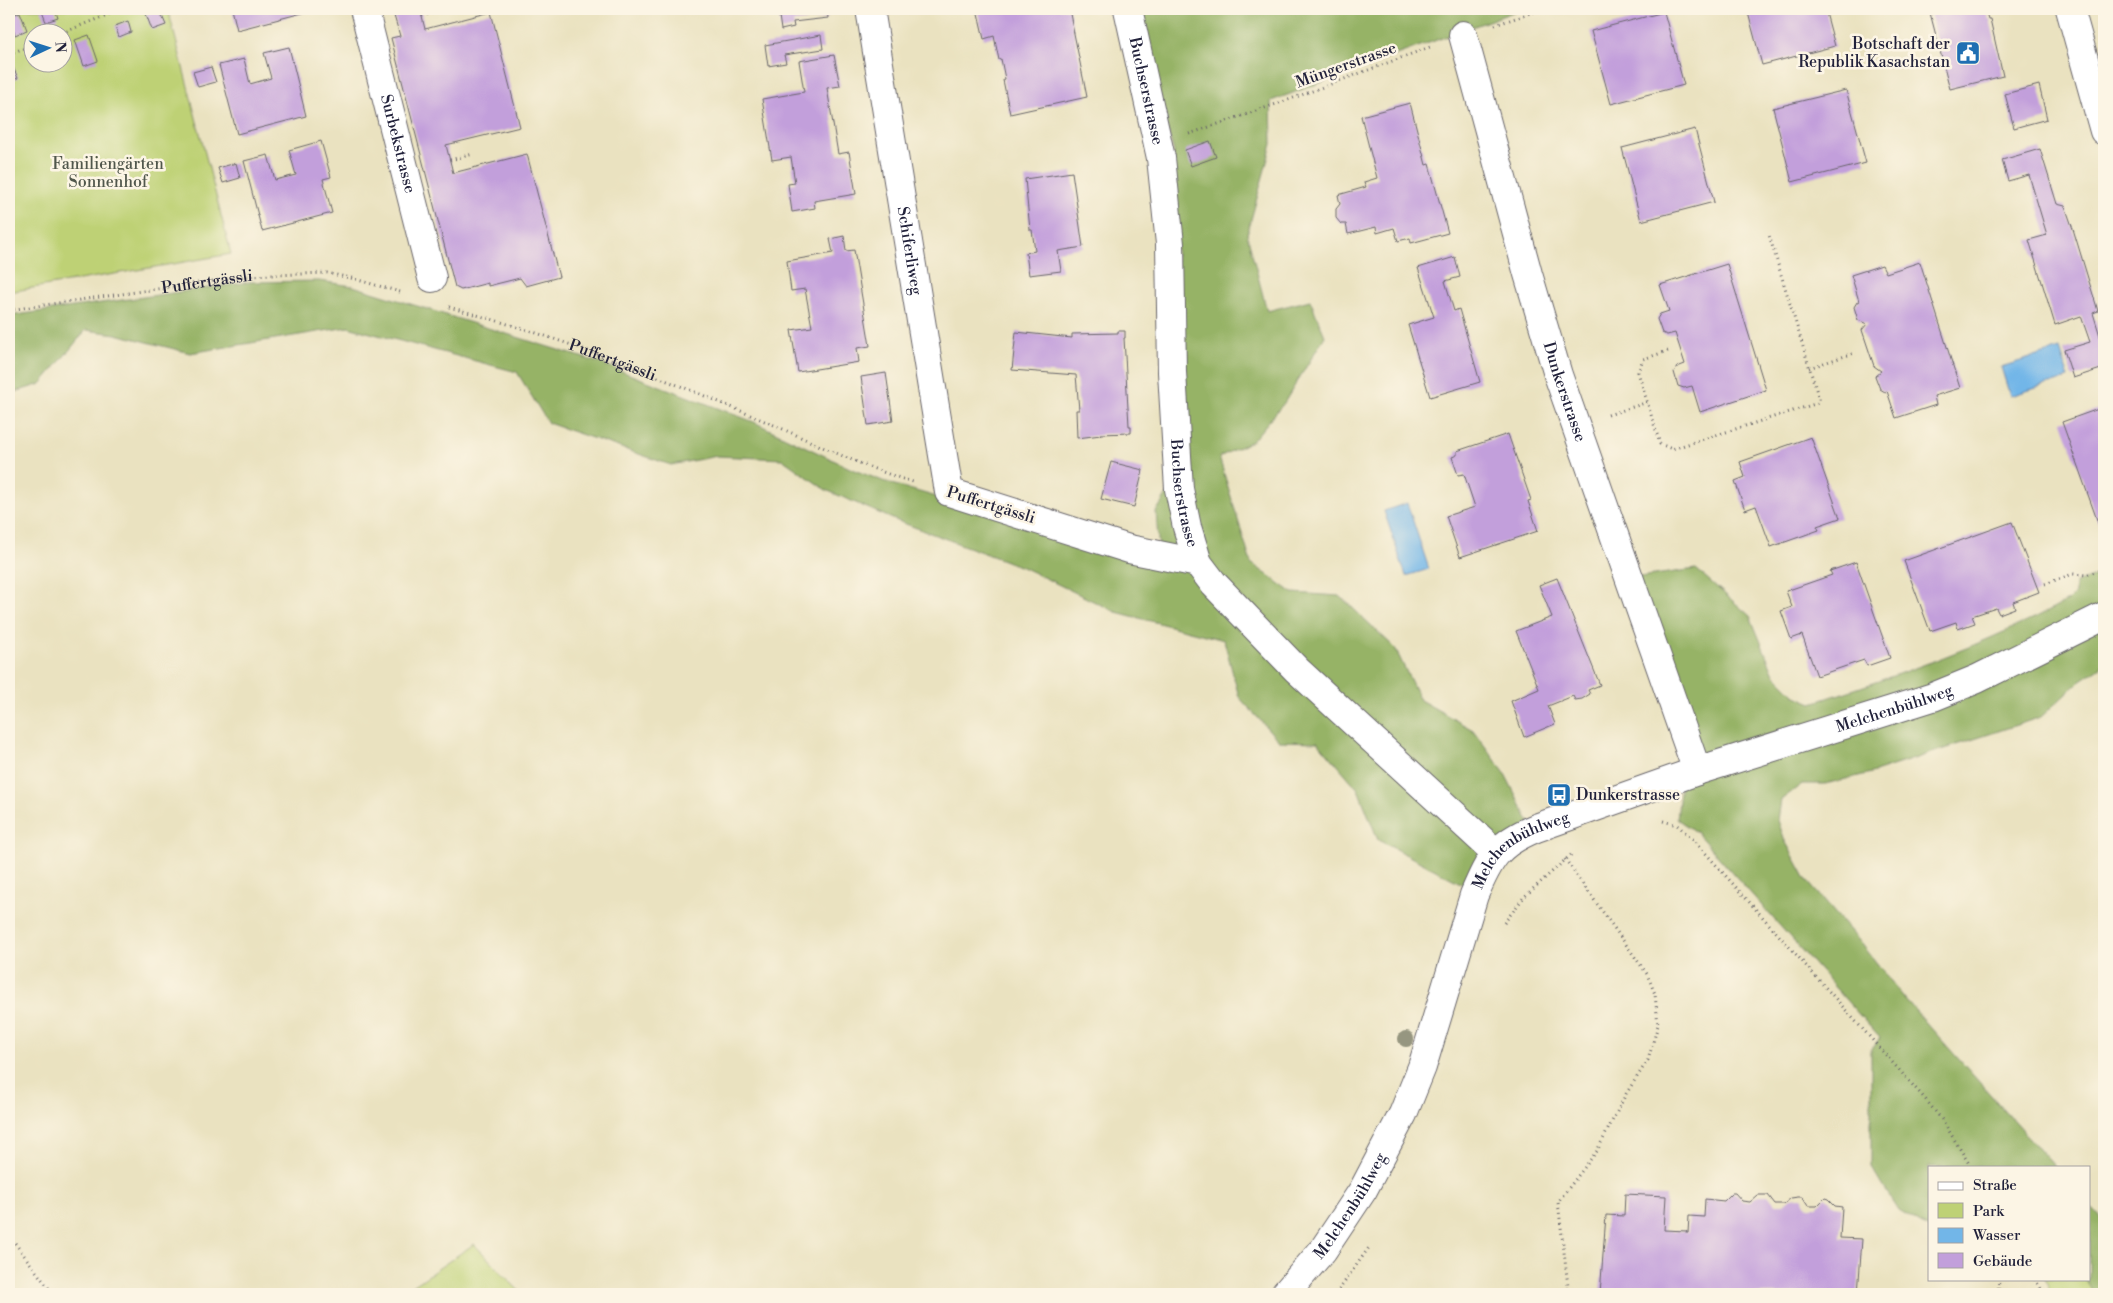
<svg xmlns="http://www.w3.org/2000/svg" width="2113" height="1303" font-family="'Libre Bodoni',serif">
<rect width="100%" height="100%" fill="#fcf5e5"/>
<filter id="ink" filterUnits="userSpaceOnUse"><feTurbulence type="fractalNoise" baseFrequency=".02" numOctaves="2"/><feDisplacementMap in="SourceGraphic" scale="10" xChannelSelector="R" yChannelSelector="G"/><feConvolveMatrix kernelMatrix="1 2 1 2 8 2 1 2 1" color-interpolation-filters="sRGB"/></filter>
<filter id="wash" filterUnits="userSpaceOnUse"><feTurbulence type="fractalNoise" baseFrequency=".0096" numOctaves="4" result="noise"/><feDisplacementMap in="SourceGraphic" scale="20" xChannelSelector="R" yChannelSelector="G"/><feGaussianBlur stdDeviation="1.12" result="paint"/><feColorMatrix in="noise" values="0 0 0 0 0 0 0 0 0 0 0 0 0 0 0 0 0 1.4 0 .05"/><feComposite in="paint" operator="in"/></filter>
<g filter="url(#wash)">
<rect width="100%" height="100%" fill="#eae2c0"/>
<path fill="#bed175" stroke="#707a58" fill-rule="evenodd" d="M9,9H168L231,254L9,292ZM32,32H62V62H32Z
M474,1244L522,1294H401Z
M2044,1279H2086L2095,1294H2052Z"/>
<path fill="#96b366" stroke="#5c6a50" d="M1139,9H1521L1271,101L1272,144L1247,234L1267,311L1310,300L1325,336L1284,403L1252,441L1219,457L1251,563L1293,593L1340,596L1395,648L1420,700L1473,730L1504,772L1530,823L1470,888L1378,840L1358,789L1318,742L1279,741L1239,697L1224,640L1116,612L1022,567L895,520L826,490L782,459L717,456L671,465L548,423L517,372L348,327L190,353L116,334L86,330L41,384L9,394V316L250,282L319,281L353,286L600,363L754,422L854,470L888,483L1027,523L1160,566L1156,512L1187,462L1172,159L1174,152L1163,114Z
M1696,569L1750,616L1774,674L1796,696L1812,703C1900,675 1986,644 2068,601L2075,594V583L2104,573V665L2080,681L2041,717L1871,773L1825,784H1802L1781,800L1778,820L1784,839L1807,881L1861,943L1905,999L2055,1167H1929V1229L1899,1211L1871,1167V1049L1880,1038L1697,833L1677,819L1681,782L1704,773L1633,578Z
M2089,1205L2104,1221V1294H2095L2086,1279H2089Z"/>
<path fill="#72b6e8" stroke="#4a6c92" d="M2060,349L2069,378L2010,396L2001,367Z
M1407,503L1429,569L1406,576L1384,511Z"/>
<g id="blocks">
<path fill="#c29fdb" d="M41,9H55L58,18L46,22Z
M159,9L166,25L152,30L146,14Z
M232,9H305L306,12L237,30Z
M392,9H420L425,29L491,12L520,127L446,145L453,173L527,154L559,277L526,286L520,278L488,286V283L461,290L455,287L391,38L400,36Z
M778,9H827L828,18L793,22L794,27L781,30Z
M977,9H1069L1087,97L1010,114L1003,80L1005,79L1001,59L999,60L994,36L984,39Z
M1747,9H1825L1835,46L1762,65Z
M1929,9H1985L1988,19H1990L2003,76L1950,89Z
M20,12L27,30L15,35L9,17Z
M1664,12L1684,85L1611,104L1591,31Z
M128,21L131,32L119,37L115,26Z
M89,35L98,61L84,66L75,40Z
M821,35L823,49L784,55L786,63L768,66L765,45Z
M289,47L306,116L237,134L219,65L244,59L250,84L271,78L264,53Z
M834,55L840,86L827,88L838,154L849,152L856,194L814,201L815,208L792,212L788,184L795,183L791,157L772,160L762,99L804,92L799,61Z
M13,67L18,78L9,82V69Z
M211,67L216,82L198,87L193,72Z
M2039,85L2047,119L2014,128L2005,94Z
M1846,90L1866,163L1792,182L1773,108Z
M1410,103L1426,165L1429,164L1448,233L1411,243L1410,238L1398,241L1394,228L1377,233L1376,227L1348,234L1346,224H1341L1336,218V209L1340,204L1338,195L1366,187L1364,182L1377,178L1361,116Z
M1695,129L1714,202L1641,221L1622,148Z
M321,141L331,177L323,179L332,213L262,231L244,161L268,155L275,180L296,175L289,150Z
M1210,141L1216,157L1191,166L1185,150Z
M2040,149L2057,204L2065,206L2073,229L2098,311L2093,313L2104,349V368L2073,378L2064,350L2090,342L2081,316L2055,325L2029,240L2047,235L2029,175L2008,181L2002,160Z
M236,163L240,178L223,183L218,168Z
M1072,172L1083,247L1058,251L1061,271L1029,275L1026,253L1035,251L1032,230H1030L1025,179Z
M844,236L846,251L854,250L870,346L857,348L859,362L798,372L791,330L812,327L805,289L791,291L787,261L833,253L830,239Z
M1455,257L1460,277L1445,281L1454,311L1459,309L1480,382L1430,397L1408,325L1434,317L1418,268Z
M1920,262L1960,388L1934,396L1936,405L1896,418L1887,391L1885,392L1880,389L1875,376L1881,371L1874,366L1862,330L1867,324L1858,320L1854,307L1857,302L1859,301L1851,275L1882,265L1886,273Z
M1727,264L1766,390L1700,412L1692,386L1684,388L1678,386L1674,372L1677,367L1685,364L1675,333L1667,335L1662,333L1657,319L1660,314L1669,311L1660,285Z
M1118,331H1125V338H1124L1129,426H1131V433L1100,434L1101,435L1077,438L1076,410H1079L1076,375L1012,370L1016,332L1072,338V334L1118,333Z
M886,373L893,421L868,425L861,377Z
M2104,407V530L2101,531L2062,422Z
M1508,434L1531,500L1528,501L1538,531L1460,557L1446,516L1475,507L1464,474L1458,475L1452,457L1457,455V451Z
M1811,437L1840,518L1817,526L1819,530L1771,547L1756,506L1745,510L1735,481L1745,477L1740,462Z
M1111,462L1143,470L1134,507L1101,499Z
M2012,522L2039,592L2013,602L2015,608L1999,614L1996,608L1972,616L1975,623L1958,629L1956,622L1930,631L1904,561Z
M1856,562L1890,658L1867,666L1864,660L1817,676L1802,635L1791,639L1781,611L1792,607L1786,591L1832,575L1830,571Z
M1557,578L1600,685L1588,690L1590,694L1582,699L1575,700L1573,696L1548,706L1555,724L1524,737L1511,701L1539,689L1516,631L1552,617L1539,585Z
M1732,1193H1735L1742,1201L1750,1202L1758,1195H1768L1775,1204H1784L1791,1198L1798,1197H1802L1808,1206H1817L1825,1198L1828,1199L1835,1206L1842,1207L1840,1238L1862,1239L1858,1294H1600L1606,1215L1624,1216L1625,1194L1666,1196L1664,1230L1687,1231L1686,1233H1688L1689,1216L1704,1217L1705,1199L1724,1201Z"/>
</g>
</g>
<g filter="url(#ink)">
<use href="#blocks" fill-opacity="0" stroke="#68656a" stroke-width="1"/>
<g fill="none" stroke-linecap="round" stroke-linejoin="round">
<defs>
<g id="street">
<path id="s3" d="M364,9L432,278"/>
<path id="s4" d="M870,9L949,492L1129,549L1198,563"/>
<path id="s5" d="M1128,9L1161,158L1170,244L1172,372L1179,489L1187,527L1198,563L1214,584L1297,670L1496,853"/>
<path d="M2070,9L2104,131"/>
<path id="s6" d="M1463,35L1528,274L1558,375L1697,771"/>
<path id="s7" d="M1285,1294L1323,1250L1363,1190L1403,1114L1422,1067L1474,895C1490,858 1497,844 1536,828L1697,771L1933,697L1977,679L2104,616"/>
</g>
</defs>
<use href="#street" stroke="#68656a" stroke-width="30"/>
<g stroke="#68656a" stroke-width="3" stroke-dasharray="1 4" stroke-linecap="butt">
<path d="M422,16L438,11"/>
<path d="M1495,25L1542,9"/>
<path d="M62,33L122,9"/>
<path d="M9,54L32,45"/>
<path d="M1189,134L1288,100L1430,47"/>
<path d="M450,160L473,154"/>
<path id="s1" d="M449,307C484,317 520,327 554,339C622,362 689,389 755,417C808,439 858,466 913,482"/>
<path id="s2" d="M9,310L248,276L327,273L351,278L400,292"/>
<path d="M1668,351L1643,359L1638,372L1660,444L1672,449L1818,403L1819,399L1769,235"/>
<path d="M1809,368L1854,353"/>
<path d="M1608,415L1648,402"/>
<path d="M2045,584L2073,574L2086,575L2104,569"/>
<path d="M1663,821L1677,825L1692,838L1926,1100L1943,1121L1971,1167"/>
<path d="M1565,859L1647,974L1655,994L1658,1025L1648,1060L1626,1094L1597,1151L1558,1202L1569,1294"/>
<path d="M1504,923L1524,897L1573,853"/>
<path d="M9,1235L53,1294"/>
<path d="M2035,1279L2044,1294"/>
<path d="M1336,1294L1370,1246"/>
<path d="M1998,1294L1999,1279"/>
</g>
<use href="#street" stroke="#fff" stroke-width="28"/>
</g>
<circle fill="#969680" cx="1406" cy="1039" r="8"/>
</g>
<defs>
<symbol id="civic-square" viewBox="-11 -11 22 22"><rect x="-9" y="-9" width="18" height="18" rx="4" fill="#1f6fb2" stroke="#fcf5e5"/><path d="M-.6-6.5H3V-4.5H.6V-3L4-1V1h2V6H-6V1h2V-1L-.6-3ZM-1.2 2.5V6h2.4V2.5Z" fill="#fff"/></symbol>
<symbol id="bus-square" viewBox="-11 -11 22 22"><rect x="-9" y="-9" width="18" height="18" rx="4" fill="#1f6fb2" stroke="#fcf5e5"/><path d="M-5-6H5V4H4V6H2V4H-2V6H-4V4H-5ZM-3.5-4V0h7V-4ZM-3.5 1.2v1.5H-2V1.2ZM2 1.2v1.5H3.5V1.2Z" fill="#fff"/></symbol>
</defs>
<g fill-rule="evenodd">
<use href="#civic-square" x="1954" y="39" width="28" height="28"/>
<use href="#bus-square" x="1545" y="781" width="28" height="28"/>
</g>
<g text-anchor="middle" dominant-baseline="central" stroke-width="5" stroke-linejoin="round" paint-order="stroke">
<g font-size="16" fill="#22223b" stroke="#fcf5e5" text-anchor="end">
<text x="1950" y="44">Botschaft der<tspan x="1950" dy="18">Republik Kasachstan</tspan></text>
<text x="1576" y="795" text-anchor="start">Dunkerstrasse</text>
</g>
<g font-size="16" fill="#22223b" stroke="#fcf5e5">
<text transform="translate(1346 65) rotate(-20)">Müngerstrasse</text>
<text stroke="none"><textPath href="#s5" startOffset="84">Buchserstrasse</textPath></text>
<text stroke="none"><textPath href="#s3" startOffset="139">Surbekstrasse</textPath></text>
<text stroke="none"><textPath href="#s4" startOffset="245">Schiferliweg</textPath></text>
<text stroke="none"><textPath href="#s2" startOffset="200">Puffertgässli</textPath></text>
<text stroke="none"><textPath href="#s1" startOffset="172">Puffertgässli</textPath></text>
<text stroke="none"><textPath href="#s6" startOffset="371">Dunkerstrasse</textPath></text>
<text stroke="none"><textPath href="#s5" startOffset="489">Buchserstrasse</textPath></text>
<text transform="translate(991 505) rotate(17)">Puffertgässli</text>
<text stroke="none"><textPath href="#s7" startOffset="919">Melchenbühlweg</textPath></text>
<text stroke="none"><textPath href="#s7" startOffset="515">Melchenbühlweg</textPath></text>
<text stroke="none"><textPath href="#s7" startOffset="110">Melchenbühlweg</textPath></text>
</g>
<g font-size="16" fill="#51574c" stroke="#fcf5e5">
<text x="108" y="164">Familiengärten<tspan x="108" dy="18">Sonnenhof</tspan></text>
</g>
</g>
<rect width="2113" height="1303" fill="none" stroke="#fcf5e5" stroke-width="30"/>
<rect x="1928" y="1166" width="162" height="115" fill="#fcf5e5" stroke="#a5a1a1"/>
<rect x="1938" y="1182" width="25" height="8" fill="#ffffff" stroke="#a5a1a1"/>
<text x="1973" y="1190" font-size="15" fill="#22223b">Straße</text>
<rect x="1938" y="1203" width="25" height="15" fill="#bed175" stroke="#a5a1a1"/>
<text x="1973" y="1216" font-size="15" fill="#22223b">Park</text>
<rect x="1938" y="1228" width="25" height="15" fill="#72b6e8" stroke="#a5a1a1"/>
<text x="1973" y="1240" font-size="15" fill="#22223b">Wasser</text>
<rect x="1938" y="1253" width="25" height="15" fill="#c29fdb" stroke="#a5a1a1"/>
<text x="1973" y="1266" font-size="15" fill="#22223b">Gebäude</text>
<g transform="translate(48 48) rotate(86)"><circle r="24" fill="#fcf5e5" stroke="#a5a1a1"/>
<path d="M0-4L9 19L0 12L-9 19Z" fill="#1f6fb2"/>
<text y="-8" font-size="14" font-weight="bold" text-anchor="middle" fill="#22223b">N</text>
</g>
</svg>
